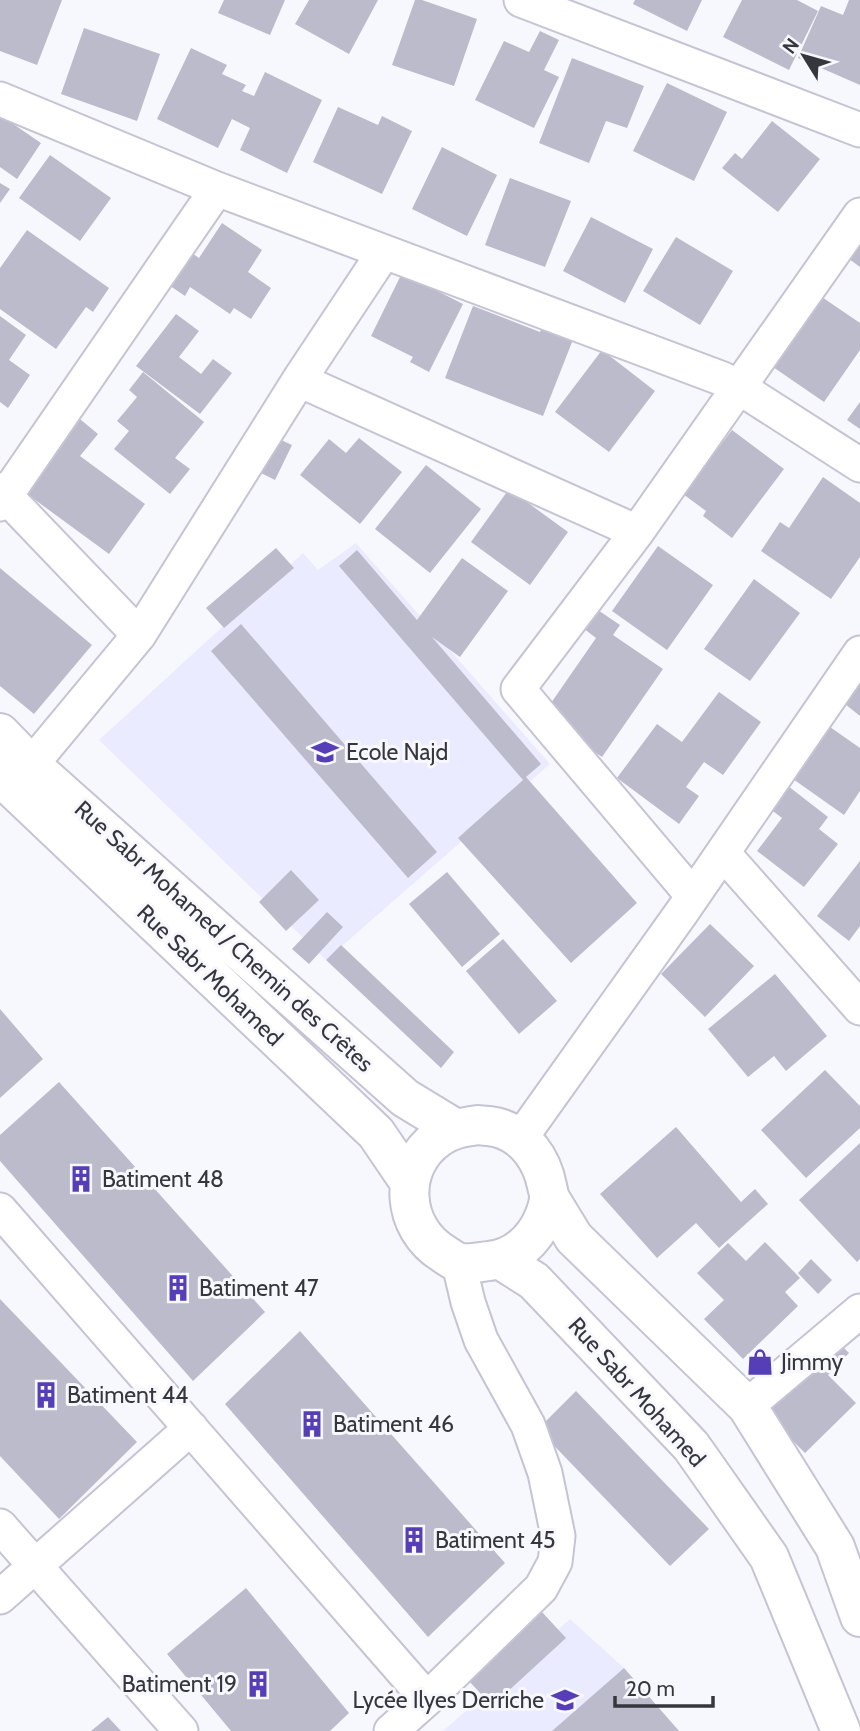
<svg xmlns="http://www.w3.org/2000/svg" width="860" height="1731" font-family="Cabin,sans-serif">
<rect width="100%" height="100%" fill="#f7f7fe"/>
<path fill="#ebebff" d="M356,543L550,764L326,960L99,740L303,553L318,570Z
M570,1619L624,1668L679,1731H443Z"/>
<path fill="#bcbbcc" d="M0,0H62L37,65L0,51Z
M224,0H285L270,35L218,13Z
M309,0H378L349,54L295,24Z
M415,0H422L477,19L454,86L392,65Z
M635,0H702L687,31L633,4Z
M742,0H797L818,11L789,70L723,37Z
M849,0H860V85L798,58L821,6L843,15Z
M84,28L160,54L137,121L61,94Z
M540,31L559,40L544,70L559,77L534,128L475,100L504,41L529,52Z
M191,48L227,65L222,74L246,85L242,91L254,96L265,72L322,100L287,173L240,150L250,128L232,119L218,148L157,119Z
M572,58L644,86L627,128L606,121L589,163L539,143Z
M667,83L727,112L694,181L633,151Z
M338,107L378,125L382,116L412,131L382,194L313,162Z
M0,115L41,143L17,179L0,167Z
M772,121L820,159L778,212L722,168L735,153L742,159Z
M442,147L497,175L467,236L412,209Z
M50,155L111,198L80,241L19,198Z
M510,178L571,201L545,267L485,245Z
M0,183L10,189L0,203Z
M591,217L653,249L625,303L563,271Z
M860,219V267L837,250Z
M222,223L262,250L248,272L271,288L251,319L234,308L230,314L190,287L185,296L157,277L179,244L199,258Z
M27,230L109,288L93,312L86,307L56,349L0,309V268Z
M676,237L733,271L700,325L643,291Z
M402,273L463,304L429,372L410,362L413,357L371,336Z
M813,291L860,323V350L824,402L773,367L786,349L777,343Z
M473,306L540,332L543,325L574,337L543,416L445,378Z
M176,314L199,331L179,357L201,374L213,359L232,373L200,414L136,366Z
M0,316L26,335L9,360L30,375L8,408L0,402Z
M602,350L655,391L609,452L555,412Z
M143,372L204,422L175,458L190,469L170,494L114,449L129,431L117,421L137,397L129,390Z
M860,402V429L847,420Z
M75,415L98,434L80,456L145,504L109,554L23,491Z
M732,430L784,469L732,538L703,516L706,511L683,494Z
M268,434L292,445L275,480L251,468Z
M359,438L402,472L360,524L300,475L329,439L346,453Z
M426,465L481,509L430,573L375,529Z
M823,477L860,503V557L831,599L761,551L780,522L789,528Z
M509,489L568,532L530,585L471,542Z
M658,546L713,585L667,650L612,611Z
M276,548L294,568L224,628L206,608Z
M357,550L417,620L462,558L508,591L460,657L432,637L541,764L526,777L637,903L571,963L458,838L523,780L339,566Z
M0,568L92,645L34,714L0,686Z
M754,579L800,613L750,681L704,649Z
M592,606L620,625L613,635L663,669L602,757L542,716L596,638L579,625Z
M241,624L437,852L408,878L211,651Z
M860,674V716L840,700Z
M719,692L761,722L723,775L704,762L686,787L699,796L679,824L617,778L657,724L682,742Z
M830,727L860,748V791L844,815L793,779Z
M779,779L828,817L819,829L838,844L804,887L757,851L782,818L761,802Z
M860,861V926L849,941L817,916Z
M291,870L319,900L286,931L259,902Z
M447,872L500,934L462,967L409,904Z
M327,912L343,927L309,964L292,949Z
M710,924L754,966L705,1017L661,974Z
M503,939L557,1001L519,1034L466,971Z
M341,945L454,1052L441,1068L326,960Z
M775,974L827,1036L786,1071L774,1056L748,1077L708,1029Z
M0,1009L43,1059L0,1098Z
M825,1070L860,1106V1128L806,1178L761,1130Z
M59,1082L265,1312L193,1381L0,1161V1135Z
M676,1127L741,1202L755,1189L768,1204L719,1248L696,1223L657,1258L600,1194Z
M860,1143V1259L857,1262L799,1200Z
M765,1242L800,1278L785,1292L798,1306L743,1359L704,1319L724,1300L697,1273L728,1243L746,1261Z
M811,1259L832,1280L818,1294L798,1273Z
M0,1299L137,1442L59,1519L0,1456Z
M300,1331L505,1563L428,1637L225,1404Z
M832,1336L849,1353L828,1375L856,1403L805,1453L760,1408Z
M576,1391L709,1529L670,1566L538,1429Z
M246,1588L349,1713L330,1731H231L167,1654Z
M542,1612L566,1638L492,1706L468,1680Z
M624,1668L679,1731H552Z
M108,1717L121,1731H91Z"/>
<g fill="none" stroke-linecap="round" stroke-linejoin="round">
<defs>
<path id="street" d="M521,0L860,130
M0,99L217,189L723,379L740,388L860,465
M299,380L637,532
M0,490L139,635
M0,504L217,189
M31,765L139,635L299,380L384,252
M723,853L860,1008
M693,896L518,689L637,532L860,215
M520,1139L682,912L860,653
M0,1210L427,1699
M747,1406L860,1311
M0,1526L181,1731
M0,1597L191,1428
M391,1731L427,1699L541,1588L555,1562L558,1536L545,1473L528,1425L481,1340L468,1302L459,1264"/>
<path id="secondary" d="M0,733L31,765L405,1098L456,1129
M0,776L376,1133L410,1183
M478,1125C485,1126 492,1126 499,1128C526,1136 542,1160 547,1186C548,1190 549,1193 549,1197C549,1203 546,1212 544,1217C534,1241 514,1259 489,1261C480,1262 470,1264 462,1263C456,1263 449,1257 444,1254C401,1228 397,1167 438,1138C450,1129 464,1127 478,1125Z
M549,1197L574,1238L747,1406L835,1547L860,1617
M501,1260L534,1281L691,1446L769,1557L841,1731"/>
</defs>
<use href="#street" stroke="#c4c4d4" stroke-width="37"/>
<use href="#secondary" stroke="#c4c4d4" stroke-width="42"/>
<use href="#street" stroke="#fff" stroke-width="33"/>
<use href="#secondary" stroke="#fff" stroke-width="38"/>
</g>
<defs>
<symbol id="school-bare" viewBox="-9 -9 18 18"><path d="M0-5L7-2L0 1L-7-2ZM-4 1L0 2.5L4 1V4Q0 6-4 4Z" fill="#563eb6" stroke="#f7f7fe" stroke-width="2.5" paint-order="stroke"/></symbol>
<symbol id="building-bare" viewBox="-9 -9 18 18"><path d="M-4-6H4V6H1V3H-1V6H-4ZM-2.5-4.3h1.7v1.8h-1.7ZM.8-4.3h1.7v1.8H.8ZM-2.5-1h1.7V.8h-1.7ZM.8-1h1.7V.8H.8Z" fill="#563eb6" stroke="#f7f7fe" stroke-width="2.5" paint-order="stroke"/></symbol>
<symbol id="shop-bare" viewBox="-9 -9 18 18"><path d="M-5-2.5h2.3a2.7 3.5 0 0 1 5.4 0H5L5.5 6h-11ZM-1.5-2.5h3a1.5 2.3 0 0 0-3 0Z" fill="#563eb6" stroke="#f7f7fe" stroke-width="2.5" paint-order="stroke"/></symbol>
</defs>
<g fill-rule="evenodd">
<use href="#school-bare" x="306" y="733" width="38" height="38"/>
<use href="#building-bare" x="62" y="1160" width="38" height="38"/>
<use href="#building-bare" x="159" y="1269" width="38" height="38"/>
<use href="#shop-bare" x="741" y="1343" width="38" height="38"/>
<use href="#building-bare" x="27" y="1376" width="38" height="38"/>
<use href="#building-bare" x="293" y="1405" width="38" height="38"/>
<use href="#building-bare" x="395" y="1521" width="38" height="38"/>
<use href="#building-bare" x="239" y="1665" width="38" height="38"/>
<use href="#school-bare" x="546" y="1681" width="38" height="38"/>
</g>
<g text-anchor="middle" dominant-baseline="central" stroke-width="6" stroke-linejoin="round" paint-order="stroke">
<g font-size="23" fill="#36363d" stroke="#f7f7fe" text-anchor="start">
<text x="346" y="752">Ecole Najd</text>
<text x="102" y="1179">Batiment 48</text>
<text x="199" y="1288">Batiment 47</text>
<text x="781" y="1362">Jimmy</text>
<text x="67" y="1395">Batiment 44</text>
<text x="333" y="1424">Batiment 46</text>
<text x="435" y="1540">Batiment 45</text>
<text x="237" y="1684" text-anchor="end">Batiment 19</text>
<text x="544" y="1700" text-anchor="end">Lycée Ilyes Derriche</text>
</g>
<g font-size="23" fill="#36363d" stroke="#f7f7fe">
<text transform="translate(224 936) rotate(42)">Rue Sabr Mohamed / Chemin des Crêtes</text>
<text transform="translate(210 975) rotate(44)">Rue Sabr Mohamed</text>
<text transform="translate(637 1392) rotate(48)">Rue Sabr Mohamed</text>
</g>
</g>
<g transform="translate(804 56) rotate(307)" stroke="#f7f7fe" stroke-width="5" paint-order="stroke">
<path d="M0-5L12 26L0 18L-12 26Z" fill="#36363d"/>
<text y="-10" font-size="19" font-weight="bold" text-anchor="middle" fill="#36363d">N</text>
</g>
<path d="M615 1696v10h98v-10" fill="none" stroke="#36363d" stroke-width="3.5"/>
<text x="626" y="1696" font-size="21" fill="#36363d" stroke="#f7f7fe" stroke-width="5" paint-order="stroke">20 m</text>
</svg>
